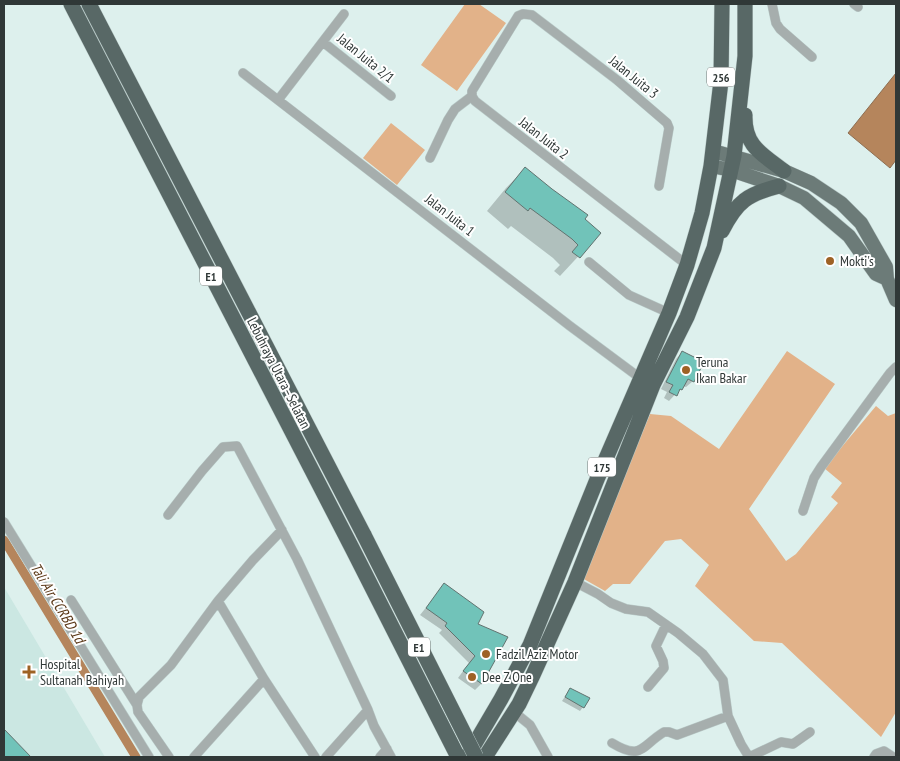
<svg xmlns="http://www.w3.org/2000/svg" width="900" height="761" font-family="'PT Sans Narrow',sans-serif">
<rect width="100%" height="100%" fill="#ddf0ed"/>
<path fill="#cbe7e2" d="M4,587L105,757H4Z"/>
<path fill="#e2b289" d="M465,4H479L506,23L457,91L421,65Z
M391,123L425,150L397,185L363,158Z
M787,351L835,384L749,509L786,561L796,554L838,503L831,497L842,483L824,468L876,406L888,416L896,413V712L881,737L782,643L754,641L695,586L709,565L681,539L665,541L630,584H613L605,591L582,578L650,414L671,416L719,449Z"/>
<path fill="#b5855c" stroke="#8d6e51" d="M896,73V160L890,168L848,133Z"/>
<path fill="#0003" d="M525,169L600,233L560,276L554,271L560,265L553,258L511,226L508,229L487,211L506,188Z
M682,352L693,381L686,387L683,386L669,401L664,398L667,392L661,389L676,359Z
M444,585L476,625L481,684L475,690L458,678L469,663L439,633L442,630L420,615Z
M570,689L583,707L580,711L562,701Z
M4,731L29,757H4Z"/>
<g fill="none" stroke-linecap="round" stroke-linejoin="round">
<path stroke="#b5855c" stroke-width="9" d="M4,540L136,757"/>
</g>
<path fill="#71c3b9" stroke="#627370" d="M525,167L552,189L588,215L585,219L601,233L580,258L572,252L578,245L572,239L530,208L528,211L505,192Z
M682,351L704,362L694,382L688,379L682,390L680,389L677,396L669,392L673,385L666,382Z
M444,583L484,612L478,624L508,637L482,684L463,671L475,656L445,626L447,623L426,608Z
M570,688L590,698L584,708L565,697Z
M4,729L31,757H4Z"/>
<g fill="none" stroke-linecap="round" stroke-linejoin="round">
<defs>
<path id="street" d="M772,4L776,23L780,29L812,57
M854,4L858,7
M323,42L391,96
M243,73L570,326L640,378
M278,100L344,14
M430,158L448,120L455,109L472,96
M659,186L669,128L667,123L617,80L532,15L523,14L518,16L472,91V96L475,101L687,265
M589,262L629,295L669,313
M803,511L814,478L821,467L890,373L896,367
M168,515L202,471L223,447L237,446L297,559L368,710L374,726L391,757
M4,522L149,757
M575,582L598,594L611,603L626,609L648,612L678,633L703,654L723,680L728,716L741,744L749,757
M71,600L137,705
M218,601L264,679L315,757
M648,687L664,668L663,661L656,646L666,625
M514,712L530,725L548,757
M612,743C642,761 641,746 664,732H669L677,735L728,716
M169,757L138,712L137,705L139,697L171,665L218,601L253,560L282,530
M194,757L264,679
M326,757L368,710
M380,757L387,749
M749,757L781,742L793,744L810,732
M874,757L876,754L884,751L893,757"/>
<path id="primary" d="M713,151L784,171L811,183L841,203L861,223L886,267L887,279L896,300
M711,166L731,170L779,186L804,198L849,236L876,274L887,279"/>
<path id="highway" d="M71,4L352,548L458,757
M89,4L364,535
M745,115C744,146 762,154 784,171
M722,231C737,201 748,194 779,186
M467,757L501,699L530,645L598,477L669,313L687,265L702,213L711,166L721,81L722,4
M485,757L519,704L533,675L575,582L653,385L687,317L714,248L734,156L745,56V4"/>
</defs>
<use href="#street" stroke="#bacbc9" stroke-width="10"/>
<use href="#primary" stroke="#bacbc9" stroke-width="15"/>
<use href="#highway" stroke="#bacbc9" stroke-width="16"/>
<use href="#street" stroke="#a6aead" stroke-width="9"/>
<use href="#primary" stroke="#6c7b78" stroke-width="14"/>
<use href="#highway" stroke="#586866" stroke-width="15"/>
<defs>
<path id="highway-bridge" d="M364,535L476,757"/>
</defs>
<use href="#highway-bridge" stroke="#bacbc9" stroke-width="16" stroke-linecap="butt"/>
<use href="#highway-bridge" stroke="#586866" stroke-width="15"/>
</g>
<g fill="#9e6225" stroke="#fff" stroke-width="2">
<circle cx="830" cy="261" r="5"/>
<circle cx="686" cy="370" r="5"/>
<circle cx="486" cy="654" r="5"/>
<path d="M26.5 664.5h5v5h5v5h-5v5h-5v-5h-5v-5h5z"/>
<circle cx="472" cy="677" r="5"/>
</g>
<g text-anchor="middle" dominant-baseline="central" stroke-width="4" stroke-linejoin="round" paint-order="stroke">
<g fill="#fff" stroke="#6e7473" stroke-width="1">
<rect x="707" y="67.5" width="28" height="19" rx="4"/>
<rect x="200" y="266.5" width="22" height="19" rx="4"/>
<rect x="588" y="457.5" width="28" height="19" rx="4"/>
<rect x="408" y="637.5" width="22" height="19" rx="4"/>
</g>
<g font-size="12" font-weight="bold" fill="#303837">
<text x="721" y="77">256</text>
<text x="211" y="276">E1</text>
<text x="602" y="467">175</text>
<text x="419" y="647">E1</text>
</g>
<g font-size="14" fill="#303837" stroke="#fff">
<text transform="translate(366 58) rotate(39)">Jalan Juita 2/1</text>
<text transform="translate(634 77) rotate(39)">Jalan Juita 3</text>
<text transform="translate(544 138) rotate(38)">Jalan Juita 2</text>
<text transform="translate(450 215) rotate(38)">Jalan Juita 1</text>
<text transform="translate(279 373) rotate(63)">Lebuhraya Utara–Selatan</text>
</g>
<g font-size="14" fill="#303837" stroke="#fff" text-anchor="start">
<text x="840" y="261">Mokti's</text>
<text x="696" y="362">Teruna<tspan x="696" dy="16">Ikan Bakar</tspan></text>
<text x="496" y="654">Fadzil Aziz Motor</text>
<text x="40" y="664">Hospital<tspan x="40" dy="16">Sultanah Bahiyah</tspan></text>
<text x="482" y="677">Dee Z One</text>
</g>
<g font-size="15" font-style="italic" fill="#5b3918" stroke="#fff">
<text transform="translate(58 603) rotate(59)">Tali Air CCRBD 1d</text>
</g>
</g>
<rect width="900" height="761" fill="none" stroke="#303837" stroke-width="10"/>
</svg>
